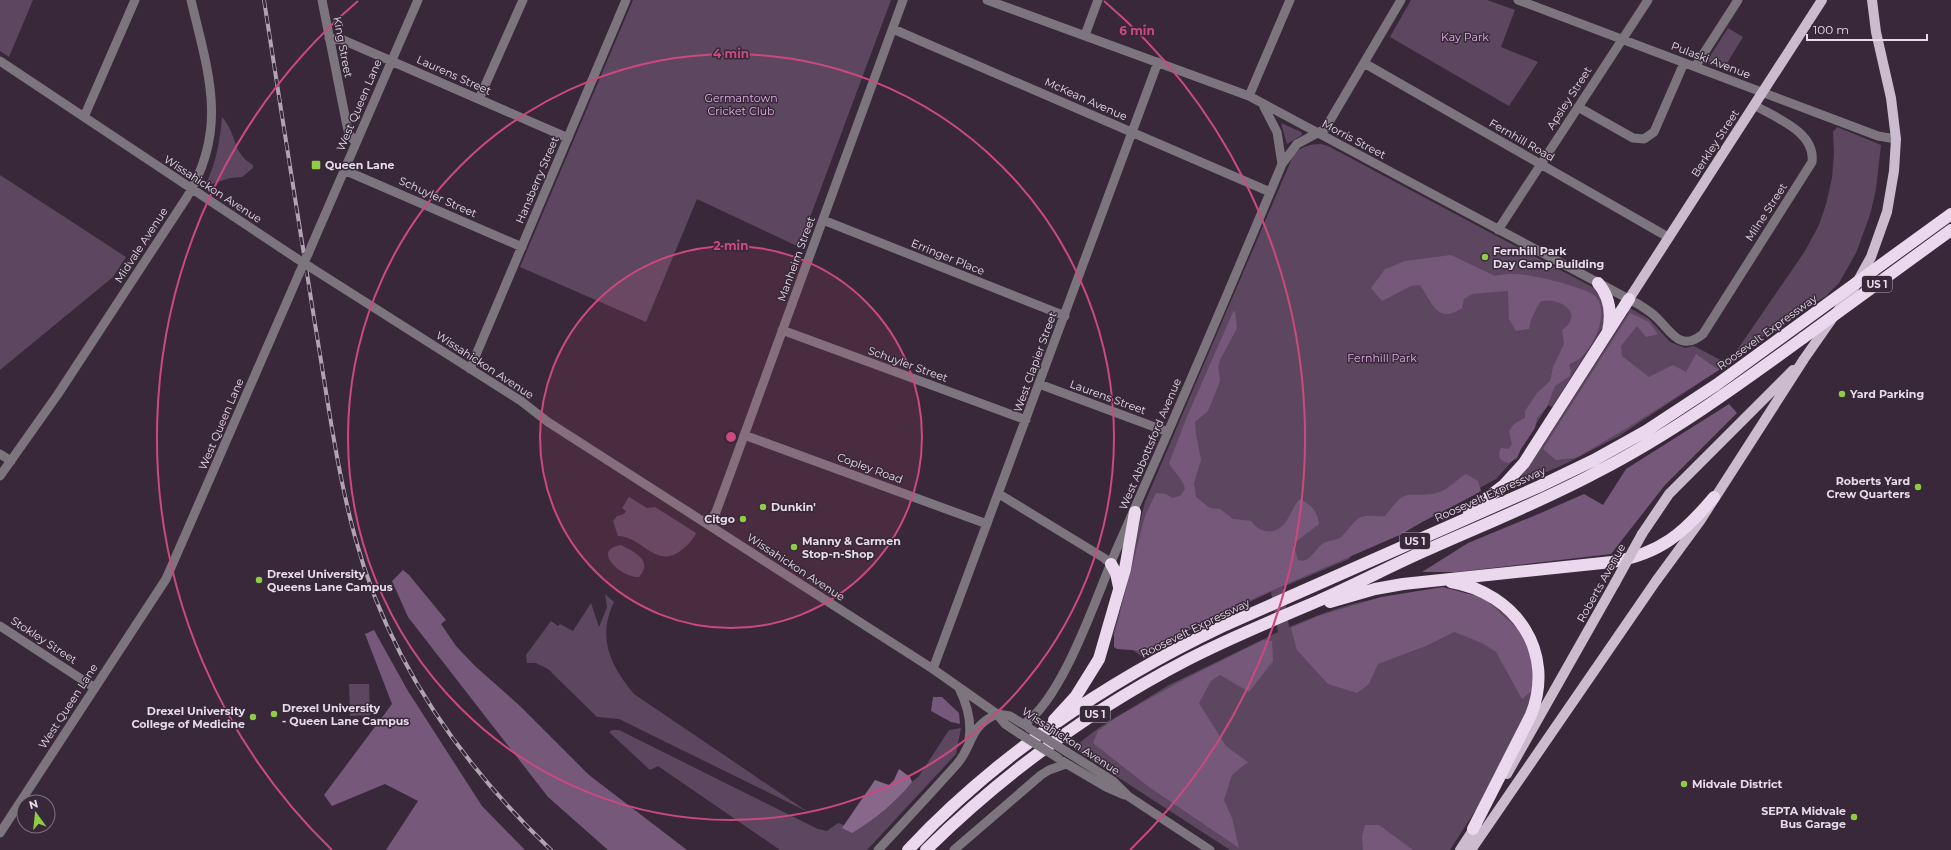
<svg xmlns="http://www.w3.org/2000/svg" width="1951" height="850" font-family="Montserrat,sans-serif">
<rect width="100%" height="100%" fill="#38283a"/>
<path fill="#5d4760" d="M0,0H33L9,57L0,51Z
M633,0H891L799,247L697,199L646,322L520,267Z
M1411,0H1487L1515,10L1501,47L1538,62L1509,106L1390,37Z
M1728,28L1743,37L1724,68L1707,61Z
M222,117C238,135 231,152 253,165V168L242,177L230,178L205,186C216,164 220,141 222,117Z
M1281,123L1301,132L1302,135L1287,144Z
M1837,127L1881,145L1876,189L1870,215L1856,253L1839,283L1826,296L1760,338L1736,357L1733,356L1805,251L1819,225L1826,204L1832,178L1834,154L1833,132Z
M1321,144L1328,146L1594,288L1606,305L1603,327L1552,407L1548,405L1515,458L1496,479L1418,522L1353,554L1349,559L1283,587L1289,627C1318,615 1351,602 1382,598C1408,595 1434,595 1459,593L1480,596L1508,612L1534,660L1531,706L1484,797L1450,850H1230L1073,748L1097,729L1169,685L1278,632L1271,592L1178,635L1141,656L1113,635L1127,584L1132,553L1145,502L1293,156C1299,147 1310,144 1321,144Z
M0,175L126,257L113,277L0,370Z
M1630,308L1649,319L1670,342L1685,348L1694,346L1728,364L1619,436L1567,463L1513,487L1537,454L1628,313L1627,310Z
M629,497L647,508L655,507L696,533C692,541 686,547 679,552C655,568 641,536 618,536L613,521L617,516L624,514L626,511L622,508Z
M621,545C634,552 654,560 639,577C622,578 590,550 621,545Z
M605,594L614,602C597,638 610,665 634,694L808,812L619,719L597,717L548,669L536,663H527L526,655L551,621L558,626L560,624L573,631L591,603L599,627L607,607Z
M349,684H369L370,715L350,716Z
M961,728L956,754L867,850H780L658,766L650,770L609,732L612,730H619L818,829L827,831L838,823L844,825L843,828L912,782L919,776L949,730Z"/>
<path fill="#76587a" d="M1451,255L1495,276C1515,271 1535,276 1555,281C1565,284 1589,290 1595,296C1611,311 1593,349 1579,359C1575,362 1572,362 1569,365L1571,371L1570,376L1555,386L1547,407L1537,418L1535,428L1521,449L1517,458L1509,463L1505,462L1500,459L1499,453L1501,448L1508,449L1512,444L1509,432C1513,423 1517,422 1525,418V411L1537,393L1550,381L1553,367L1564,344L1562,330C1585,314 1561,297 1541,301C1535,310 1531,318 1529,329L1516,331L1509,319L1508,291L1472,294L1464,299L1462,308C1437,325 1432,302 1420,285L1411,286L1382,301L1371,288L1385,269L1405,261Z
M1235,311L1237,328L1220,360L1218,367L1220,379L1219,384L1208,411L1195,422L1196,434L1201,460L1194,483L1196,497L1210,508L1220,509L1233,519L1251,521C1260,533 1274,536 1285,523C1291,515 1293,506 1300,499C1311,505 1317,510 1319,524L1293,544L1298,560C1310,564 1314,549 1324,543C1330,540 1336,541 1341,537C1348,531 1353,521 1361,517C1369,514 1377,517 1385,516C1391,509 1399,496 1408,495C1419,494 1430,496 1440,492C1450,488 1457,479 1466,474L1478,481L1481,491C1455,506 1427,518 1402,534L1259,596L1151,649L1144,651L1117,649L1114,647V636L1145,516L1156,493L1166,494L1172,498L1180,496L1185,489C1182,477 1174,473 1169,463L1186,419L1233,312Z
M1630,313L1649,322L1658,334L1646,337L1637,326L1621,346L1622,356L1649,377L1673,365L1686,372L1696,354L1719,370L1627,428L1576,458L1556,460L1543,449Z
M1729,404L1737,413L1665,485L1611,554L1457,572H1422L1468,543L1536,515L1584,494L1603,505L1626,469Z
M403,570L409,575L446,620L441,624L456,646L475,666L520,706L589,775L687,850H608L548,797L408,617L392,581Z
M1443,587L1484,598L1519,630L1532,658L1534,689L1522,699L1496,652L1482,643L1454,632L1426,646L1378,664L1369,684L1357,693L1328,684L1297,650L1291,628L1318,616L1381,597Z
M374,630L408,691L482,806L525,850H386L418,801L385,784L332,806L324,795L392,704L365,634Z
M1263,640L1272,641L1273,661L1249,692L1220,675L1211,681L1199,703L1226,746L1248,762L1232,775L1224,800L1232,818L1239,848L1149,787L1093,743L1098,731L1115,718L1185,679Z
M933,697H942L959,713L960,724L951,722L931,711Z
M1365,825H1379L1413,850H1363L1362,837Z"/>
<path fill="#87688b" d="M899,769L910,777L912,782C896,802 874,820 852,833L842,828L875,780L889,785L894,780Z"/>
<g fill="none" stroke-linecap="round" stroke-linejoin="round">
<path stroke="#7d757e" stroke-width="9" d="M322,0L347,126L349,134L356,143
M987,0L1249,96L1638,304C1644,308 1651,312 1656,317C1671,331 1680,353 1703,334L1812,162C1816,132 1776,118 1754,105
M1518,0L1878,136L1896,139
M893,29L1270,192
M1085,35L1098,0
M329,38L343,40L568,138
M0,61L296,258
M1364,63L1668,237
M1695,67L1738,0
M1249,96L1290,0
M479,99L523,0
M1263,105L1277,132L1282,164
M1578,107L1633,138L1644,139L1654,132L1684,63
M84,117L135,0
M344,170L522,247
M823,220L1065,316
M1498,230L1648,0
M308,254L418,0
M310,267L521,401L548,422L933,669L997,714L1005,724L1020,734
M782,330L1026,420
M470,369L626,0
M1039,384L1168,432
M744,435L987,524
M0,454L11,461
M0,476L58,394L187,197C229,128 208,72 191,0
M999,494L1104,558L1111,564
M708,525L716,512L730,474L903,0
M0,626L95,688
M933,669L1158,62
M959,688C967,704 972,720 969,739
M997,714L1010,716L1028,727
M1024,724C1063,698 1096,598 1115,553C1172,424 1228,294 1282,164L1297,144L1325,129L1401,0
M1067,752L1113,781L1128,796L1210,850
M1062,761L1108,788L1124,795
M0,833L166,579L299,274
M878,850C905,821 931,793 957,764C974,744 968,727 997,714
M954,850L1041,775L1049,770L1066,764"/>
<path stroke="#ccbbce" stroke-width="10" d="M1629,299L1822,0
M1642,534L1669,494L1793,370
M1507,774L1615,583
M1460,850L1477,824
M1471,850L1656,581L1700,521L1804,359L1855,286L1871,257L1887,212L1894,171L1896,139L1891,98L1876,32L1872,0"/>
<path stroke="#ebd7ee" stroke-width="12" d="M1598,283C1610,297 1612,313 1608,331
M1469,512L1504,485L1524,463L1629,299
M1111,564L1116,573L1119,587
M1451,582C1516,593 1556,652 1531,715L1473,829
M1330,602L1375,589L1403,584L1612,562C1660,554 1684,533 1714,497
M1054,720L1076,696L1099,659L1125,569L1135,512
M908,850C995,757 1106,682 1221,627L1540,486L1594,460L1646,431L1716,385L1856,283
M926,850C1003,774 1091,710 1187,660C1229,638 1274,620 1318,601C1355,585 1392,565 1429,549C1485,524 1543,501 1597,472C1671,434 1737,386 1803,338"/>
<defs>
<path id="rail" d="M264,0C281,108 297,216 315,324C327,395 336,467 355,537C388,659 460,763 551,850"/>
</defs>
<use href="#rail" stroke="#b1a4b2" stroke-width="4"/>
<use href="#rail" stroke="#38283a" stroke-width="2.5" stroke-dasharray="8" stroke-linecap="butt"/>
<path stroke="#7d757e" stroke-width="9" d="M296,258L310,267
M299,274L308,254
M1029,728L1067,752
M1020,734L1058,758"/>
<path stroke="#ccbbce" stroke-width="10" d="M1615,583L1642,534"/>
<path stroke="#ebd7ee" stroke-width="12" d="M1856,283L1951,214
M1803,338L1951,230"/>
</g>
<circle cx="731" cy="437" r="191" fill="#cb497e" fill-opacity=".12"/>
<g fill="none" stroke="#cb497e" stroke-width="2">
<circle cx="731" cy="437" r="191"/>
<circle cx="731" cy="437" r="383"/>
<path d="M332 850A574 574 0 0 1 358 1M1104 1A574 574 0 0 1 1130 850"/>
</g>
<g fill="#8dce44" stroke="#38283a" stroke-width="1.5">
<rect x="311" y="160" width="10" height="10" rx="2"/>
<circle cx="1485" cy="257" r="4"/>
<circle cx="1842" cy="394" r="4"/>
<circle cx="1918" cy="487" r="4"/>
<circle cx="763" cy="507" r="4"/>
<circle cx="743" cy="519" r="4"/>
<circle cx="794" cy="547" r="4"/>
<circle cx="259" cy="580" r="4"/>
<circle cx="274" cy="714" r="4"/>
<circle cx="253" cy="717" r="4"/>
<circle cx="1684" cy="784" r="4"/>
<circle cx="1854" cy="817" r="4"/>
</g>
<g text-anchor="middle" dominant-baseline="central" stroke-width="3" stroke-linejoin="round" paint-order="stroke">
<g fill="#38283a" stroke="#b2a5b3" stroke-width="1">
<rect x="1862" y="276" width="30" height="16" rx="3"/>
<rect x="1400" y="533" width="30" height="16" rx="3"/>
<rect x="1080" y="706" width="30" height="16" rx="3"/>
</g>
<g font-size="10" font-weight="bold" fill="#e6dbe7">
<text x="1877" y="284">US 1</text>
<text x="1415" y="541">US 1</text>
<text x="1095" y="714">US 1</text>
</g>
<g font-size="11" fill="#e1afe7" stroke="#38283a">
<text x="1465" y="37">Kay Park</text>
<text x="741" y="98">Germantown<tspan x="741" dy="13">Cricket Club</tspan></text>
<text x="1382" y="358">Fernhill Park</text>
</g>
<g font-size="11" fill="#e6dbe7" stroke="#38283a">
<text transform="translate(343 47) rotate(79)">King Street</text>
<text transform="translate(1711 60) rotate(21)">Pulaski Avenue</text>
<text transform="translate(454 75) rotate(24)">Laurens Street</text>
<text transform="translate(1569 98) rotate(-57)">Apsley Street</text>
<text transform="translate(1086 99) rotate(24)">McKean Avenue</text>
<text transform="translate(359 105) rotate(-67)">West Queen Lane</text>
<text transform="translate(1354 139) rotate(28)">Morris Street</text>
<text transform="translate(1522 140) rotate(30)">Fernhill Road</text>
<text transform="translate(1715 143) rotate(-57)">Berkley Street</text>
<text transform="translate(537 180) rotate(-67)">Hansberry Street</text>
<text transform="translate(213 189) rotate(33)">Wissahickon Avenue</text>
<text transform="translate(438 197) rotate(24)">Schuyler Street</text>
<text transform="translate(1766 212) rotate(-57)">Milne Street</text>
<text transform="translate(141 245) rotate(-57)">Midvale Avenue</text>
<text transform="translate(948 257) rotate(22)">Erringer Place</text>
<text transform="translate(796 259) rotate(-70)">Manheim Street</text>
<text transform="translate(1767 332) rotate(-36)">Roosevelt Expressway</text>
<text transform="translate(1035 362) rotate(-70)">West Clapier Street</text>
<text transform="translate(908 364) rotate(20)">Schuyler Street</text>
<text transform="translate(485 365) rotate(33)">Wissahickon Avenue</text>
<text transform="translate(1108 397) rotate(20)">Laurens Street</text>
<text transform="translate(221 424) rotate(-67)">West Queen Lane</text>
<text transform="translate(1150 444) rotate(-67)">West Abbottsford Avenue</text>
<text transform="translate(870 468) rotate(20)">Copley Road</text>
<text transform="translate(1490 494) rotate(-24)">Roosevelt Expressway</text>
<text transform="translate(796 567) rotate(33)">Wissahickon Avenue</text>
<text transform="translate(1601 583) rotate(-61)">Roberts Avenue</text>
<text transform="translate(1195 628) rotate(-26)">Roosevelt Expressway</text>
<text transform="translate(44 640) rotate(33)">Stokley Street</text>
<text transform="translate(68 706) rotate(-57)">West Queen Lane</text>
<text transform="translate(1071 741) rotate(33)">Wissahickon Avenue</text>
</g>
<g font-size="11" font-weight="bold" fill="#e6dbe7" stroke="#38283a" text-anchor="start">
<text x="325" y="165">Queen Lane</text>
<text x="1493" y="251">Fernhill Park<tspan x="1493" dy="13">Day Camp Building</tspan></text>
<text x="1850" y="394">Yard Parking</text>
<text x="1910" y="481" text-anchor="end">Roberts Yard<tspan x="1910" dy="13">Crew Quarters</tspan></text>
<text x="771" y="507">Dunkin'</text>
<text x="735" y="519" text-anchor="end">Citgo</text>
<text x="802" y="541">Manny &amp; Carmen<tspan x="802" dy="13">Stop-n-Shop</tspan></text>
<text x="267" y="574">Drexel University<tspan x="267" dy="13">Queens Lane Campus</tspan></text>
<text x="282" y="708">Drexel University<tspan x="282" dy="13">- Queen Lane Campus</tspan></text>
<text x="245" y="711" text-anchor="end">Drexel University<tspan x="245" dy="13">College of Medicine</tspan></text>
<text x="1692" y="784">Midvale District</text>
<text x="1846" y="811" text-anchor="end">SEPTA Midvale<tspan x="1846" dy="13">Bus Garage</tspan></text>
</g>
</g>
<circle cx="731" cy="437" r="6" fill="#cb497e" stroke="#38283a" stroke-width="2"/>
<g font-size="12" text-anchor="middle" font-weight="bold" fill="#cb497e" stroke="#38283a" stroke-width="3" stroke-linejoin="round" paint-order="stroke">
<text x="1137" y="35">6 min</text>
<text x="731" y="58">4 min</text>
<text x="731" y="250">2 min</text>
</g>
<g transform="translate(36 814) rotate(345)"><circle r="19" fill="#38283a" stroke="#7e707f"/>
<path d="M0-3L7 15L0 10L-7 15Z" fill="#8dce44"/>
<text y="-6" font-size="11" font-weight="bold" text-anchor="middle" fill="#e6dbe7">N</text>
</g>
<path d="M1807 34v6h120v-6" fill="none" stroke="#e6dbe7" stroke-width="2"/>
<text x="1813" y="34" font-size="12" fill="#e6dbe7" stroke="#38283a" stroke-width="3" paint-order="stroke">100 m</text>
</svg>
